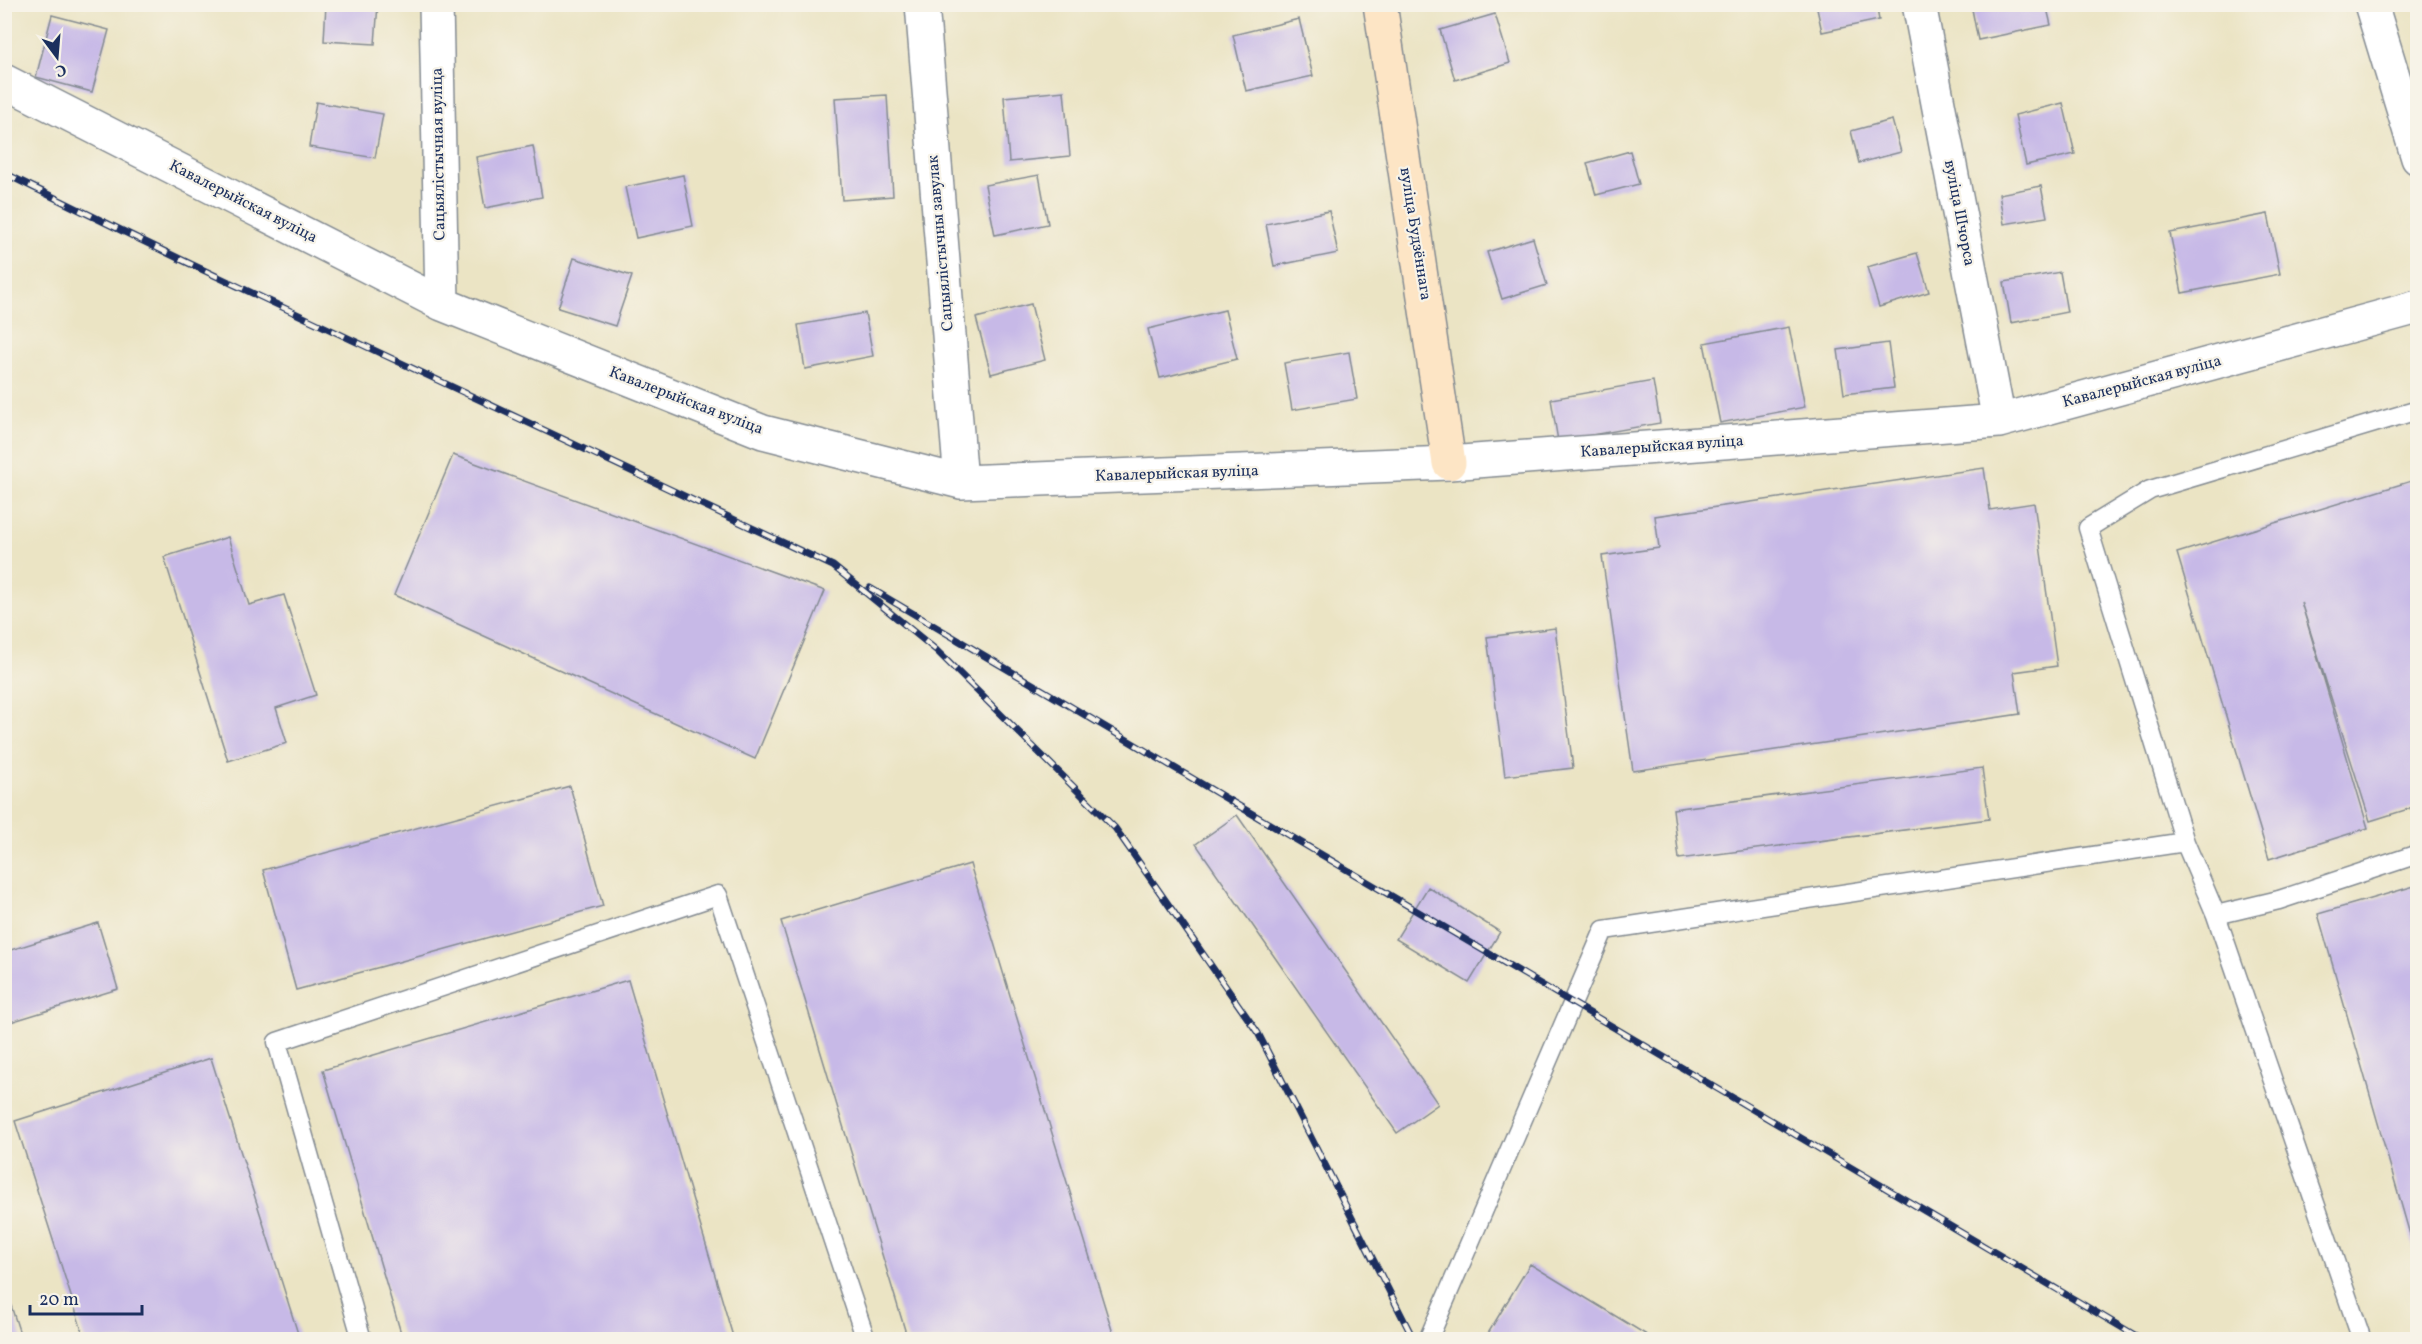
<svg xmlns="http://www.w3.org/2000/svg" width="2422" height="1344" font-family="Vollkorn,serif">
<rect width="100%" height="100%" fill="#f7f3e8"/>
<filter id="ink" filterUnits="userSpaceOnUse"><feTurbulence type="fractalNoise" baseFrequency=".0167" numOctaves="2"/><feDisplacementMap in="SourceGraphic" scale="12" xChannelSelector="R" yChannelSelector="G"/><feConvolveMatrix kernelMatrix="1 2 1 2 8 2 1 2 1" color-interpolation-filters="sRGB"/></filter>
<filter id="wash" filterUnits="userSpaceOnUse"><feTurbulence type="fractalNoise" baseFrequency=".008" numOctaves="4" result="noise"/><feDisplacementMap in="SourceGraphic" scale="24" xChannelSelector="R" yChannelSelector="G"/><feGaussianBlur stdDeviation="1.35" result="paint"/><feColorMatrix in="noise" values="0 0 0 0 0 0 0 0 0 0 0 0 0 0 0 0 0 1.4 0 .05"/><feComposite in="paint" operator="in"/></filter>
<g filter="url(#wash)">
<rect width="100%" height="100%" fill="#ebe4c4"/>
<g id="blocks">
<path fill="#c7b9e7" d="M326,4H378L375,44L324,41Z
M1816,4H1876L1879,20L1822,32Z
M1971,4H2046L2051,25L1978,40Z
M1495,14L1510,63L1455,80L1440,30Z
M52,15L109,30L92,92L36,77Z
M1299,19L1313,76L1246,91L1233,35Z
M1064,91L1070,156L1009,162L1004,97Z
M887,95L893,196L842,200L835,98Z
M316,102L383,114L375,158L309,147Z
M2063,103L2075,154L2026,165L2015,115Z
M1892,120L1901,152L1859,163L1851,131Z
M533,146L542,197L485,208L476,157Z
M1630,151L1639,184L1596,195L1587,163Z
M683,175L693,226L636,238L625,187Z
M1039,175L1048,224L995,235L985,185Z
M2041,186L2047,217L2004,224L1999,194Z
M1329,211L1338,253L1274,266L1266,224Z
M2268,214L2280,274L2182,293L2170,233Z
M1533,238L1547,285L1502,299L1487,252Z
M1917,253L1929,292L1879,307L1867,267Z
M574,258L632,276L615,326L558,308Z
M2060,272L2067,312L2011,323L2004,282Z
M1031,304L1045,360L991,374L976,318Z
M1225,310L1237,359L1160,378L1148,329Z
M865,313L873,356L805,369L798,325Z
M1789,327L1805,407L1720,423L1704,343Z
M1888,343L1894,388L1844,394L1838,350Z
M1349,352L1357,399L1292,410L1284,363Z
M1653,381L1660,423L1558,441L1551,399Z
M453,455L825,591L755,759L394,595Z
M1984,468L1990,510L2034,503L2057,666L2014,672L2020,714L1633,771L1602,556L1659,548L1655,516Z
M2418,479V806L2370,821L2301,602L2368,828L2269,859L2177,553Z
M228,537L249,605L284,595L316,695L276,708L287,743L228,761L164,557Z
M1555,628L1573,768L1505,776L1487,637Z
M1982,768L1989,819L1679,859L1673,809Z
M570,786L603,906L296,990L263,870Z
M1237,815L1438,1104L1397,1133L1196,844Z
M970,864L1115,1340H908L781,921Z
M2418,885V1259H2417L2318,914Z
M1428,887L1500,932L1469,983L1396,939Z
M98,923L118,989L4,1024V952Z
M628,980L734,1340H403L323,1070Z
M211,1058L300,1340H85L15,1121Z
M1530,1264L1655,1340H1484Z
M4,1287H5L22,1340H4Z"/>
</g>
</g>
<g filter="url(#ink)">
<use href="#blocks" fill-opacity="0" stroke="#838a91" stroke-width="1.5"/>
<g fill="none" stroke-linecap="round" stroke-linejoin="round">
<defs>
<path id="lane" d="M2185,842L2216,915
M362,1340L277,1042L718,895L866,1340
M1428,1340L1604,930L2185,842L2088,528L2150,490L2418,410
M2362,1340L2216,915L2279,900L2418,854"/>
<path id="street" d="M436,4L442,304
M922,4L961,482
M1919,4L1999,421
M2371,4L2418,158
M4,81L442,304L763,432L961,482L1449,463L1999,421L2418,307"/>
<path id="secondary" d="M1380,4L1449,463"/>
</defs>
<use href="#lane" stroke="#838a91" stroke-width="21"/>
<use href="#street" stroke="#838a91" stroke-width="36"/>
<use href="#secondary" stroke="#838a91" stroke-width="36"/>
<use href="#lane" stroke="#fff" stroke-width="18"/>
<use href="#street" stroke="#fff" stroke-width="33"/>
<use href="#secondary" stroke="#fde5c5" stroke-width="33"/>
<defs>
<path id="rail" d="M4,173L180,259L833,566L936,650L1115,828L1258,1033L1414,1340
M870,588L2143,1340"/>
</defs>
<use href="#rail" stroke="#1b2f5e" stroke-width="7"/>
<use href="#rail" stroke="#f7f3e8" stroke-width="4.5" stroke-dasharray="14" stroke-linecap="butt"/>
</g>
</g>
<g text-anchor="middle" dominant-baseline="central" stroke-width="4.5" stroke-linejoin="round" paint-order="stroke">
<g font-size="16" fill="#1b2f5e" stroke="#f7f3e8">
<text transform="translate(439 154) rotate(-91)">Сацыялістычная вуліца</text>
<text transform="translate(243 202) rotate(27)">Кавалерыйская вуліца</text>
<text transform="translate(1959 213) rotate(79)">вуліца Шчорса</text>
<text transform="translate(1415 234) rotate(81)">вуліца Будзённага</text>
<text transform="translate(941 243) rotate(-95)">Сацыялістычны завулак</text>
<text transform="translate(2142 382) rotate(-15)">Кавалерыйская вуліца</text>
<text transform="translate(686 401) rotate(21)">Кавалерыйская вуліца</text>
<text transform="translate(1662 447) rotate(-4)">Кавалерыйская вуліца</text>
<text transform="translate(1177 474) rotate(-2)">Кавалерыйская вуліца</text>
</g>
</g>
<rect width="2422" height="1344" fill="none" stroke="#f7f3e8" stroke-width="24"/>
<g transform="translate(57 57) rotate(164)" stroke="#f7f3e8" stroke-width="4.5" paint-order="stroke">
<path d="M0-4.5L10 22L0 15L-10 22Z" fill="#1b2f5e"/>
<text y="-9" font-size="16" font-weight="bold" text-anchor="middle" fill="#1b2f5e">С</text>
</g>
<path d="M30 1305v9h112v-9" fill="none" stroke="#1b2f5e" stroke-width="3"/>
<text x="39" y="1305" font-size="18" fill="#1b2f5e" stroke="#f7f3e8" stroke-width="4.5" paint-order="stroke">20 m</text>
</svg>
